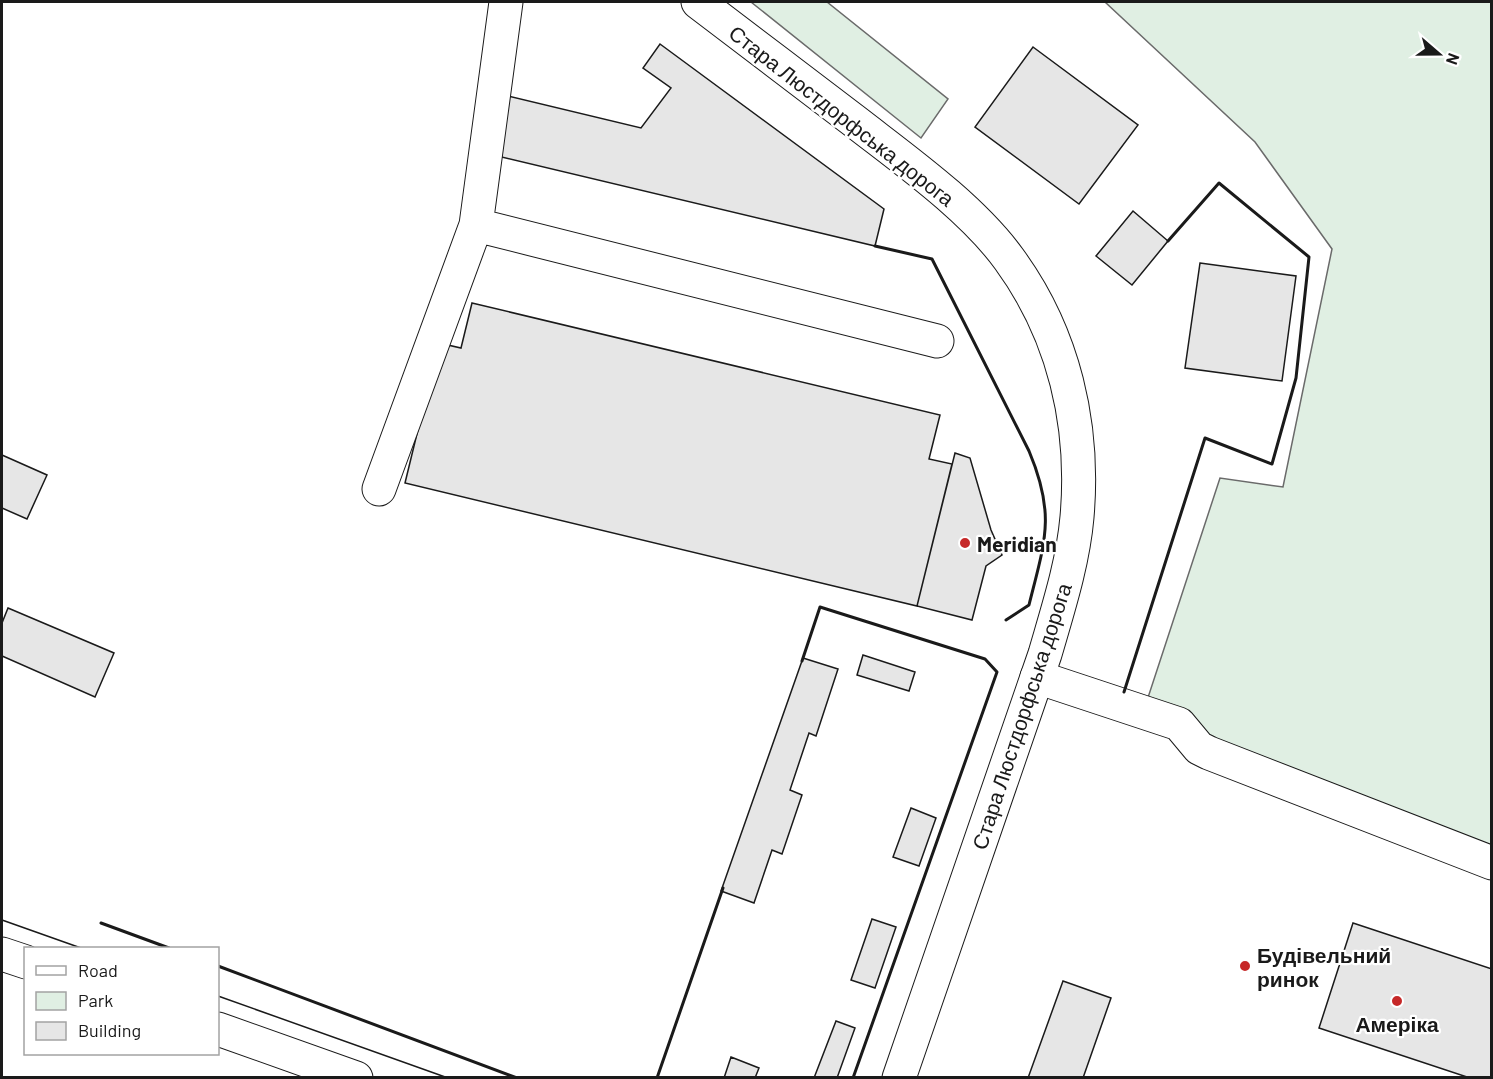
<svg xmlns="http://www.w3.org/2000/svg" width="1493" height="1079" font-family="Barlow,sans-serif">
<rect width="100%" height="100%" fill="#fff"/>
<path fill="#e0efe3" stroke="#6a6a6a" stroke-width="1.5" d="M751,2H827L948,99L921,138Z
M1105,2H1491V855L1139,725L1220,478L1283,487L1332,249L1255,142Z"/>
<path fill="#e6e6e6" stroke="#1a1a1a" stroke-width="1.5" d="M660,44L884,209L875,246L489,154L504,95L641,128L671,88L643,68Z
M1033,47L1138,125L1079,204L975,127Z
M1133,211L1168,241L1132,285L1096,256Z
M1200,263L1296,276L1282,381L1185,368Z
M472,303L940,415L929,459L952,464L917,606L405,483L439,343L461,348Z
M955,453L970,458L991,530L1002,555L986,566L972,620L917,606Z
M2,455L47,475L27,519L2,508Z
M8,608L114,653L95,697L2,656V623Z
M863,655L915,672L909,691L857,675Z
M803,658L838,669L816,736L809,733L790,790L802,795L782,854L772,850L754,903L721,891Z
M911,808L936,818L919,866L893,857Z
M872,919L896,927L875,988L851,980Z
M1353,923L1492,969V1078H1470L1319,1028Z
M1063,981L1111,998L1083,1078H1028Z
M836,1021L855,1028L837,1078H814Z
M731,1057L759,1068L755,1078H724Z"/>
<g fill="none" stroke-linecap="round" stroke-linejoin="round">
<defs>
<path id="minor" d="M476,225L937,341
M379,489L476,225L506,2
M1037,677L1179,724L1199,748L1209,753L1492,863
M2,954L26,962
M218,1029L356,1078"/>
<path id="major" d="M698,2C751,42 804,83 857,123C906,161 972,208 1009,259C1064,334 1085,425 1077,517C1073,563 1058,609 1045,654L899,1078"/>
</defs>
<use href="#minor" stroke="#1a1a1a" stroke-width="35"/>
<use href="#major" stroke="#1a1a1a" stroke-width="35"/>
<use href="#minor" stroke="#fff" stroke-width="33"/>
<use href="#major" stroke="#fff" stroke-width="33"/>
<path stroke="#1a1a1a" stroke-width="1.5" d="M2,920L81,948
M218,996L448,1078"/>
<path stroke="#1a1a1a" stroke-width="3" d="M875,246L932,259L1029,451C1056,515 1045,541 1029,605L1006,620
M802,661L820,607L985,659L997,672L853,1078
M1124,692L1205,438L1272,464L1296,378L1309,257L1219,183L1168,241
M101,923L169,948
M218,966L517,1078
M657,1078L723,888"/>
</g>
<g fill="#c62828" stroke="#fff" stroke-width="2">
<circle cx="965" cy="543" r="6"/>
<circle cx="1245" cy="966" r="6"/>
<circle cx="1397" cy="1001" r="6"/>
</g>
<g text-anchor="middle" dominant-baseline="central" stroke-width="4.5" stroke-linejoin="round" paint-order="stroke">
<g font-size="21" fill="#1a1a1a" stroke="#fff">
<text transform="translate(842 115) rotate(38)">Стара Люстдорфська дорога</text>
<text transform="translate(1021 716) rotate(-72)">Стара Люстдорфська дорога</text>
</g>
<g font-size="21" font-weight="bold" fill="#1a1a1a" stroke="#fff" text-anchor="start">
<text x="977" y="543">Meridian</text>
<text x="1257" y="954">Будівельний<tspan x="1257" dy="24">ринок</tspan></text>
<text x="1397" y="1023" text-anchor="middle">Амеріка</text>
</g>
</g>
<rect width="1493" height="1079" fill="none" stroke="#1a1a1a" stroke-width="6"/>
<rect x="24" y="947" width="195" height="108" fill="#ffffff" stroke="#a3a3a3" stroke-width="1.5"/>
<rect x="36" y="966" width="30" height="9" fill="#ffffff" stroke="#a3a3a3" stroke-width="1.5"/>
<text x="78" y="977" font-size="18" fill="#1a1a1a">Road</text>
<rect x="36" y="992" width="30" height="18" fill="#e0efe3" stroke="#a3a3a3" stroke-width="1.5"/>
<text x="78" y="1007" font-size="18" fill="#1a1a1a">Park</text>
<rect x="36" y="1022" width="30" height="18" fill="#e6e6e6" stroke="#a3a3a3" stroke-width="1.5"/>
<text x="78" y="1037" font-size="18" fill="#1a1a1a">Building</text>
<g transform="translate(1439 54) rotate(110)" stroke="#ffffff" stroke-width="4.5" paint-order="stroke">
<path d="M0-4.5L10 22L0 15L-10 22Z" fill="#1a1a1a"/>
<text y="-9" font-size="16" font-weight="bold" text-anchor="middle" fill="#1a1a1a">N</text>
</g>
</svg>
